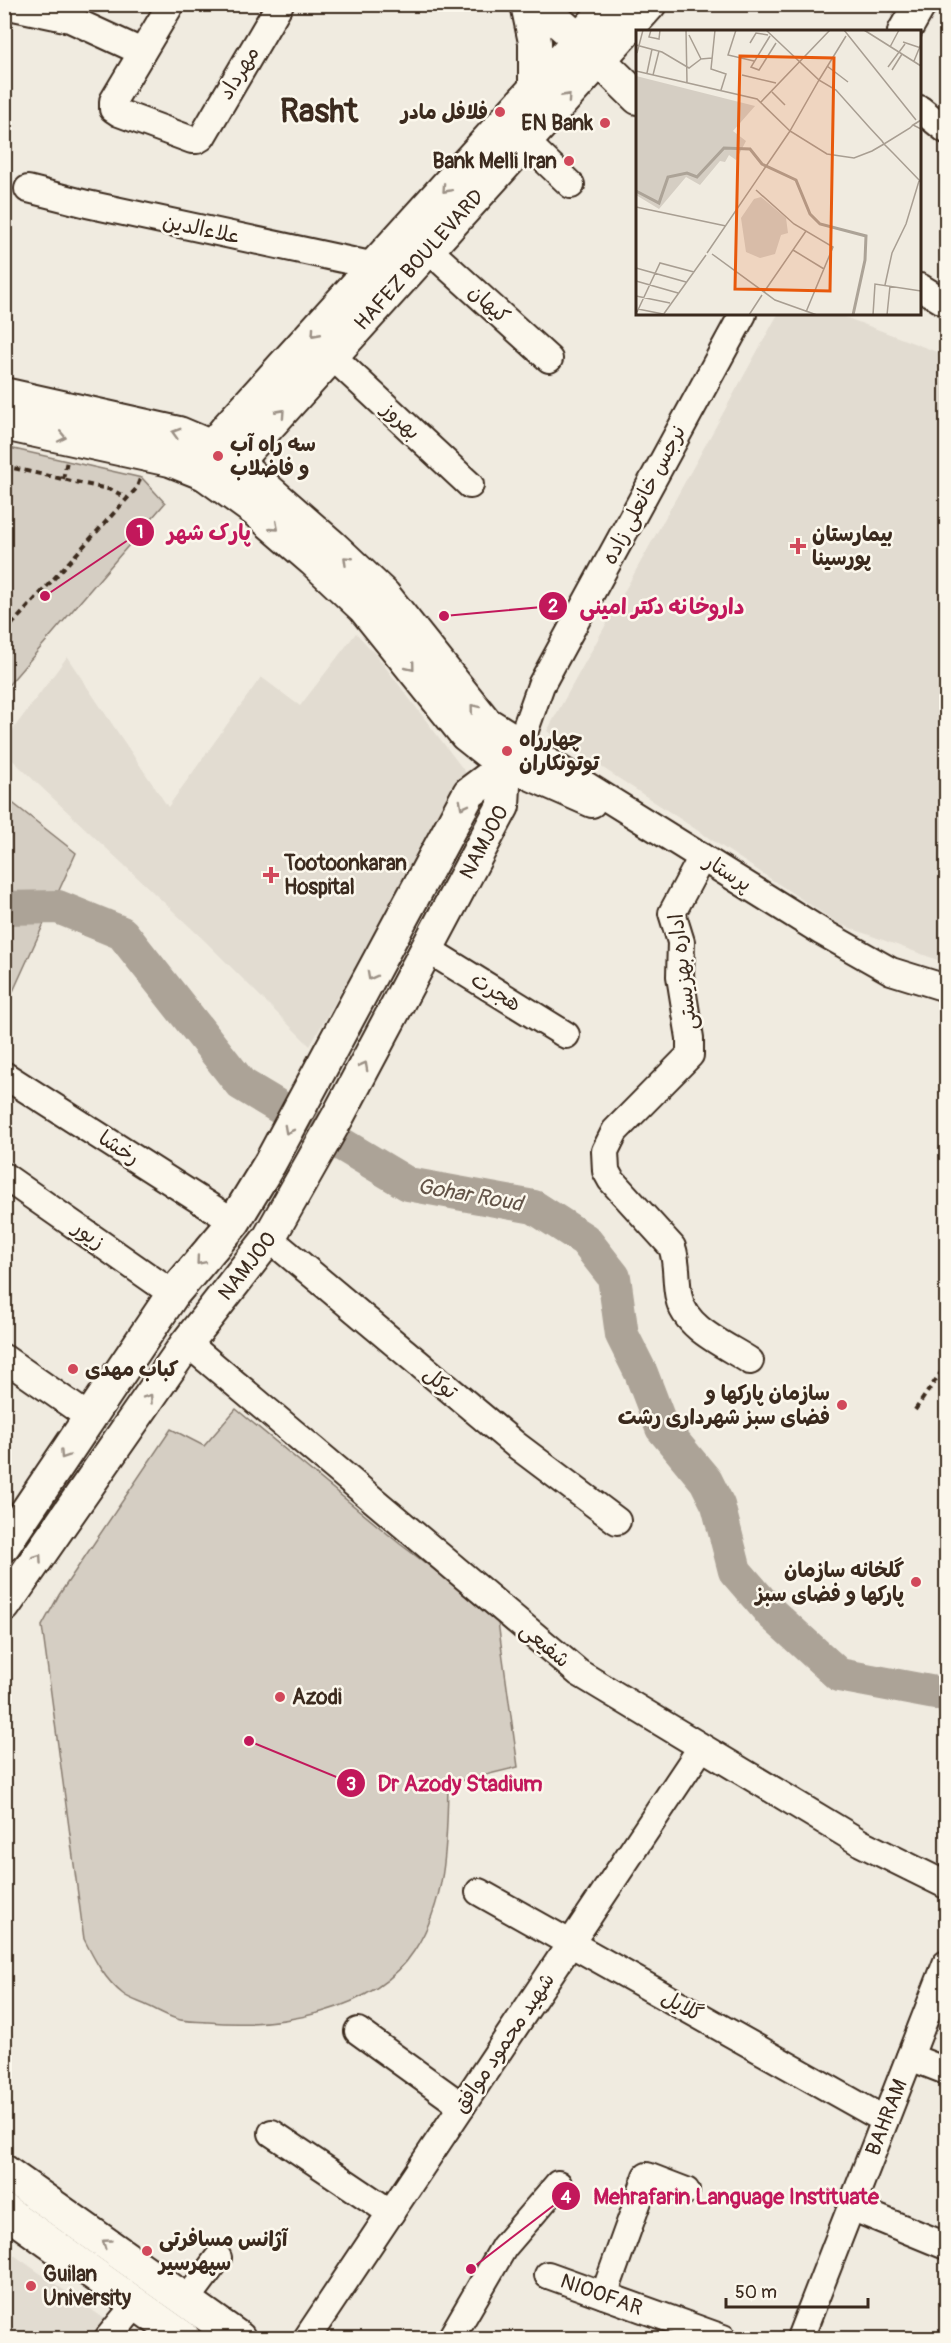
<svg xmlns="http://www.w3.org/2000/svg" width="951" height="2343" font-family="Pangolin,'Playpen Sans Arabic',sans-serif">
<rect width="100%" height="100%" fill="#f0ebe0"/>
<filter id="ink" filterUnits="userSpaceOnUse"><feTurbulence type="fractalNoise" baseFrequency=".0167" numOctaves="2"/><feDisplacementMap in="SourceGraphic" scale="12" xChannelSelector="R" yChannelSelector="G"/><feConvolveMatrix kernelMatrix="1 2 1 2 8 2 1 2 1" color-interpolation-filters="sRGB"/></filter>
<g filter="url(#ink)">
<path fill="#e2dcd1" d="M778,314H837L937,352L946,362V963L839,924L547,731Z
M356,633L377,656L466,773L310,1046L206,942L5,753V740L67,657L168,807L261,677L300,706Z
M4,2248L112,2324L99,2338H5Z"/>
<path fill="#d5cec3" stroke="#887c70" stroke-width="1.5" d="M5,447L142,478L165,503L5,689Z
M5,797L76,853L5,1009Z
M236,1409L400,1544L488,1610L498,1622L518,1767L448,1784C447,1843 447,1901 414,1951C374,2013 276,2028 208,2022C198,2021 186,2022 177,2019C167,2016 157,2010 148,2006C140,2002 129,1999 123,1994C105,1980 94,1959 84,1939L42,1626L59,1595L171,1429L204,1446Z"/>
<g fill="none" stroke-linecap="round" stroke-linejoin="round">
<path stroke="#aca397" stroke-width="34" d="M4,908L58,907L122,933L241,1084L408,1184L534,1207L585,1240L614,1277L622,1335L641,1373L662,1428L706,1481L718,1505L735,1571L772,1614L839,1675L946,1695"/>
<defs>
<g id="minor">
<path d="M171,4L113,101V109L119,113L192,140H197L202,137L280,4"/>
<path d="M4,5L70,19L142,52"/>
<path d="M920,109L946,130"/>
<path d="M526,142L571,185"/>
<path d="M28,189L87,204L375,266"/>
<path d="M429,250L549,359"/>
<path d="M920,287L946,303"/>
<path d="M743,314L541,685L520,744L822,932L891,971L946,988"/>
<path d="M333,357L470,485"/>
<path d="M505,766L592,804"/>
<path d="M702,857L672,913L681,942L680,976L690,1038V1055L615,1131L605,1151L606,1171L611,1180L672,1247C678,1263 675,1281 679,1298C685,1329 726,1345 750,1361"/>
<path d="M427,949L566,1035"/>
<path d="M4,1075L234,1222"/>
<path d="M4,1176L173,1294"/>
<path d="M269,1238L516,1445L617,1521"/>
<path d="M187,1343L579,1673L861,1843L946,1885"/>
<path d="M4,1358L90,1418"/>
<path d="M479,1892L885,2120"/>
<path d="M358,2031L462,2106"/>
<path d="M910,2057L946,2071"/>
<path d="M272,2133L391,2213"/>
<path d="M851,2207L946,2246"/>
<path id="s1" d="M548,2275L723,2338"/>
<path d="M604,2295L647,2176L686,2191"/>
<path d="M186,2301L218,2258"/>
<path d="M108,2338L136,2304"/>
<path d="M307,2338L701,1748"/>
<path d="M451,2338L504,2247L558,2184"/>
<path id="s2" d="M800,2338L946,1964"/>
</g>
<g id="major">
<path d="M527,4L535,42V90"/>
<path d="M538,4L579,40L638,98"/>
<path d="M904,32L920,4"/>
<path d="M4,394L179,433L212,447L236,462L331,545L384,595L486,723L520,744L505,766L469,793L270,1163L234,1222L173,1294L4,1545"/>
<path d="M4,424L170,460L205,474L256,511L313,560L364,608L466,735L505,766"/>
<path d="M206,467L212,447L228,427L611,4"/>
<path id="s3" d="M205,474L236,462L650,4"/>
<path id="s4" d="M4,1606L187,1343L269,1238L337,1118L503,806L505,766"/>
<path d="M4,2171L239,2338"/>
<path d="M4,2210L184,2338"/>
</g>
</defs>
<use href="#minor" stroke="#3b2a1e" stroke-width="30"/>
<use href="#major" stroke="#3b2a1e" stroke-width="36"/>
<path stroke="#3b2a1e" stroke-width="4" stroke-dasharray="6 4.5" stroke-linecap="butt" d="M4,466L112,490L127,498
M63,479L67,461
M4,633L136,489L140,479
M915,1410L946,1365"/>
<use href="#minor" stroke="#fbf7ec" stroke-width="26"/>
<use href="#major" stroke="#fbf7ec" stroke-width="32"/>
</g>
<defs><path id="oneway-chevron" d="M-2-3.5L2.5 0L-2 3.5" fill="none" stroke-width="1.6" stroke-linecap="round" stroke-linejoin="round" transform="scale(1.5)"/></defs>
<g stroke="#9b9085">
<use href="#oneway-chevron" transform="translate(567 97) rotate(-48)"/>
<use href="#oneway-chevron" transform="translate(446 189) rotate(132)"/>
<use href="#oneway-chevron" transform="translate(315 333) rotate(132)"/>
<use href="#oneway-chevron" transform="translate(281 413) rotate(-48)"/>
<use href="#oneway-chevron" transform="translate(176 433) rotate(-164)"/>
<use href="#oneway-chevron" transform="translate(62 437) rotate(12)"/>
<use href="#oneway-chevron" transform="translate(275 527) rotate(41)"/>
<use href="#oneway-chevron" transform="translate(347 560) rotate(-136)"/>
<use href="#oneway-chevron" transform="translate(411 667) rotate(51)"/>
<use href="#oneway-chevron" transform="translate(474 708) rotate(-129)"/>
<use href="#oneway-chevron" transform="translate(463 805) rotate(118)"/>
<use href="#oneway-chevron" transform="translate(371 976) rotate(118)"/>
<use href="#oneway-chevron" transform="translate(364 1066) rotate(-62)"/>
<use href="#oneway-chevron" transform="translate(288 1130) rotate(118)"/>
<use href="#oneway-chevron" transform="translate(200 1261) rotate(130)"/>
<use href="#oneway-chevron" transform="translate(149 1398) rotate(-55)"/>
<use href="#oneway-chevron" transform="translate(64 1455) rotate(124)"/>
<use href="#oneway-chevron" transform="translate(38 1558) rotate(-55)"/>
<use href="#oneway-chevron" transform="translate(106 2243) rotate(-144)"/>
</g>
</g>
<g fill="#d1495b" stroke="#fbf7ec" stroke-width="2">
<circle cx="500" cy="112" r="6"/>
<circle cx="605" cy="123" r="6"/>
<circle cx="569" cy="161" r="6"/>
<circle cx="218" cy="456" r="6"/>
<path d="M795 537h6v6h6v6h-6v6h-6v-6h-6v-6h6z"/>
<circle cx="507" cy="751" r="6"/>
<path d="M268 866h6v6h6v6h-6v6h-6v-6h-6v-6h6z"/>
<circle cx="73" cy="1369" r="6"/>
<circle cx="842" cy="1405" r="6"/>
<circle cx="916" cy="1582" r="6"/>
<circle cx="280" cy="1697" r="6"/>
<circle cx="147" cy="2251" r="6"/>
<circle cx="31" cy="2286" r="6"/>
</g>
<g text-anchor="middle" dominant-baseline="central" stroke-width="5" stroke-linejoin="round" paint-order="stroke">
<g font-size="21" fill="#3b2a1e" stroke="#fbf7ec">
<text transform="translate(239 73) rotate(-59)">مهرداد</text>
<text transform="translate(201 229) rotate(12)">علاءالدین</text>
<text stroke="none"><textPath href="#s3" startOffset="306">HAFEZ BOULEVARD</textPath></text>
<text transform="translate(489 304) rotate(42)">کیهان</text>
<text transform="translate(401 421) rotate(43)">بهروز</text>
<text transform="translate(644 495) rotate(-62)">نرجس خانعلی زاده</text>
<text stroke="none"><textPath href="#s4" startOffset="904">NAMJOO</textPath></text>
<text transform="translate(728 873) rotate(32)">پرستار</text>
<text transform="translate(683 972) rotate(-97)">اداره بهزیستی</text>
<text transform="translate(496 992) rotate(32)">هجرت</text>
<text transform="translate(119 1148) rotate(33)">رخشا</text>
<text transform="translate(89 1235) rotate(35)">زیور</text>
<text stroke="none"><textPath href="#s4" startOffset="418">NAMJOO</textPath></text>
<text transform="translate(440 1383) rotate(40)">توکل</text>
<text transform="translate(545 1645) rotate(40)">شفیعی</text>
<text transform="translate(682 2006) rotate(29)">گلایل</text>
<text transform="translate(504 2043) rotate(-56)">شهید محمود موافق</text>
<text stroke="none"><textPath href="#s2" startOffset="237">BAHRAM</textPath></text>
<text stroke="none"><textPath href="#s1" startOffset="57">NIOOFAR</textPath></text>
</g>
<g font-size="21" font-weight="bold" fill="#3b2a1e" stroke="#fbf7ec" text-anchor="start">
<text x="488" y="112" text-anchor="end">فلافل مادر</text>
<text x="593" y="123" text-anchor="end">EN Bank</text>
<text x="557" y="161" text-anchor="end">Bank Melli Iran</text>
<text x="230" y="444">سه راه آب<tspan x="230" dy="24">و فاضلاب</tspan></text>
<text x="812" y="534">بیمارستان<tspan x="812" dy="24">پورسینا</tspan></text>
<text x="519" y="739">چهارراه<tspan x="519" dy="24">توتونکاران</tspan></text>
<text x="284" y="863">Tootoonkaran<tspan x="284" dy="24">Hospital</tspan></text>
<text x="85" y="1369">کباب مهدی</text>
<text x="830" y="1393" text-anchor="end">سازمان پارکها و<tspan x="830" dy="24">فضای سبز شهرداری رشت</tspan></text>
<text x="904" y="1570" text-anchor="end">گلخانه سازمان<tspan x="904" dy="24">پارکها و فضای سبز</tspan></text>
<text x="292" y="1697">Azodi</text>
<text x="159" y="2239">آژانس مسافرتی<tspan x="159" dy="24">سپهرسیر</tspan></text>
<text x="43" y="2274">Guilan<tspan x="43" dy="24">University</tspan></text>
</g>
<g font-size="22" font-style="italic" fill="#635448" stroke="#fbf7ec">
<text transform="translate(470 1195) rotate(10)">Gohar Roud</text>
</g>
<g font-size="33" font-weight="bold" fill="#3b2a1e" stroke="#fbf7ec">
<text x="319" y="111">Rasht</text>
</g>
</g>
<g transform="translate(636 30)">
<rect width="285" height="285" fill="#f0ebe0"/>
<path d="M0,46L119,76L97,101L110,111L100,130L93,125L89,132L84,131L64,155L50,147L23,179L0,165ZM125,167L150,188L152,203L145,205L139,224L124,228L110,222L105,188L118,169Z" fill="#d5cec3"/>
<path fill="none" stroke="#aca397" stroke-width="3" d="M0,161L23,173L32,147L51,143L61,147L88,118L114,119L126,134L160,150L174,184L184,194L230,206L229,230L217,285"/>
<path fill="none" stroke="#a89e92" stroke-width="1.5" d="M15,0L13,7L23,9L24,0M50,0L51,53M79,0L75,39L90,44L85,60M100,0L92,25L118,31M130,0L183,50L210,6M208,0L280,90M228,0L285,36M53,5L65,29L76,28M134,6L115,37L123,40L140,13M267,12L285,18M114,13L120,3L132,5M0,15L26,22L53,38L65,29M254,17L263,0M1,23L7,0M278,31L285,14M191,36L212,52M252,37L269,14M256,40L266,24M0,41L121,69L154,101L71,223M11,43L16,19M17,45L23,21M106,45L140,53M136,62L149,75M124,73L194,0M285,90L277,95L285,99M277,95L274,98L248,114L236,121L218,128L191,124L154,101L183,50L200,60L233,97L246,111L248,114L257,123L285,152M120,160L158,194L197,217L170,282M0,177L90,196M157,220L188,239M76,224L139,270L181,285M0,238L50,252M0,251L42,263M249,255L256,223L270,194L283,151M128,262L170,201M0,266L34,273M2,279L27,284M1,282L24,233L58,242M27,285L70,225M113,285L126,265M237,285L239,254L285,261M251,285L254,256"/>
<path fill="#e8590c" fill-opacity="0.15" stroke="#e8590c" stroke-width="3" d="M104,26L198,28L194,261L99,259Z"/>
<rect width="285" height="285" fill="none" stroke="#3b2a1e" stroke-width="3"/>
</g>
<path fill="none" stroke="#c2185b" stroke-width="2" d="M45 596L140 532M444 616L553 606M249 1741L351 1783M471 2269L566 2196"/>
<g fill="#c2185b" stroke="#fbf7ec" stroke-width="2">
<circle cx="45" cy="596" r="6"/>
<circle cx="444" cy="616" r="6"/>
<circle cx="249" cy="1741" r="6"/>
<circle cx="471" cy="2269" r="6"/>
<circle cx="140" cy="532" r="15"/>
<circle cx="553" cy="606" r="15"/>
<circle cx="351" cy="1783" r="15"/>
<circle cx="566" cy="2196" r="15"/>
</g>
<g font-size="18" text-anchor="middle" font-weight="bold" fill="#fff">
<text x="140" y="538">1</text>
<text x="553" y="612">2</text>
<text x="351" y="1790">3</text>
<text x="566" y="2203">4</text>
</g>
<g font-size="22" text-anchor="middle" font-weight="bold" fill="#c2185b" stroke="#fbf7ec" stroke-width="5" stroke-linejoin="round" paint-order="stroke">
<text x="209" y="540">پارک شهر</text>
<text x="662" y="614">داروخانه دکتر امینی</text>
<text x="460" y="1791">Dr Azody Stadium</text>
<text x="736" y="2204">Mehrafarin Language Instituate</text>
</g>
<rect width="951" height="2343" fill="none" stroke="#fbf7ec" stroke-width="24"/>
<rect x="12" y="12" width="927" height="2319" fill="none" stroke="#3b2a1e" stroke-width="2" filter="url(#ink)"/>
<path d="M726 2298v9h142v-9" fill="none" stroke="#3b2a1e" stroke-width="3"/>
<text x="735" y="2298" font-size="18" fill="#3b2a1e" stroke="#fbf7ec" stroke-width="4.5" paint-order="stroke">50 m</text>
</svg>
